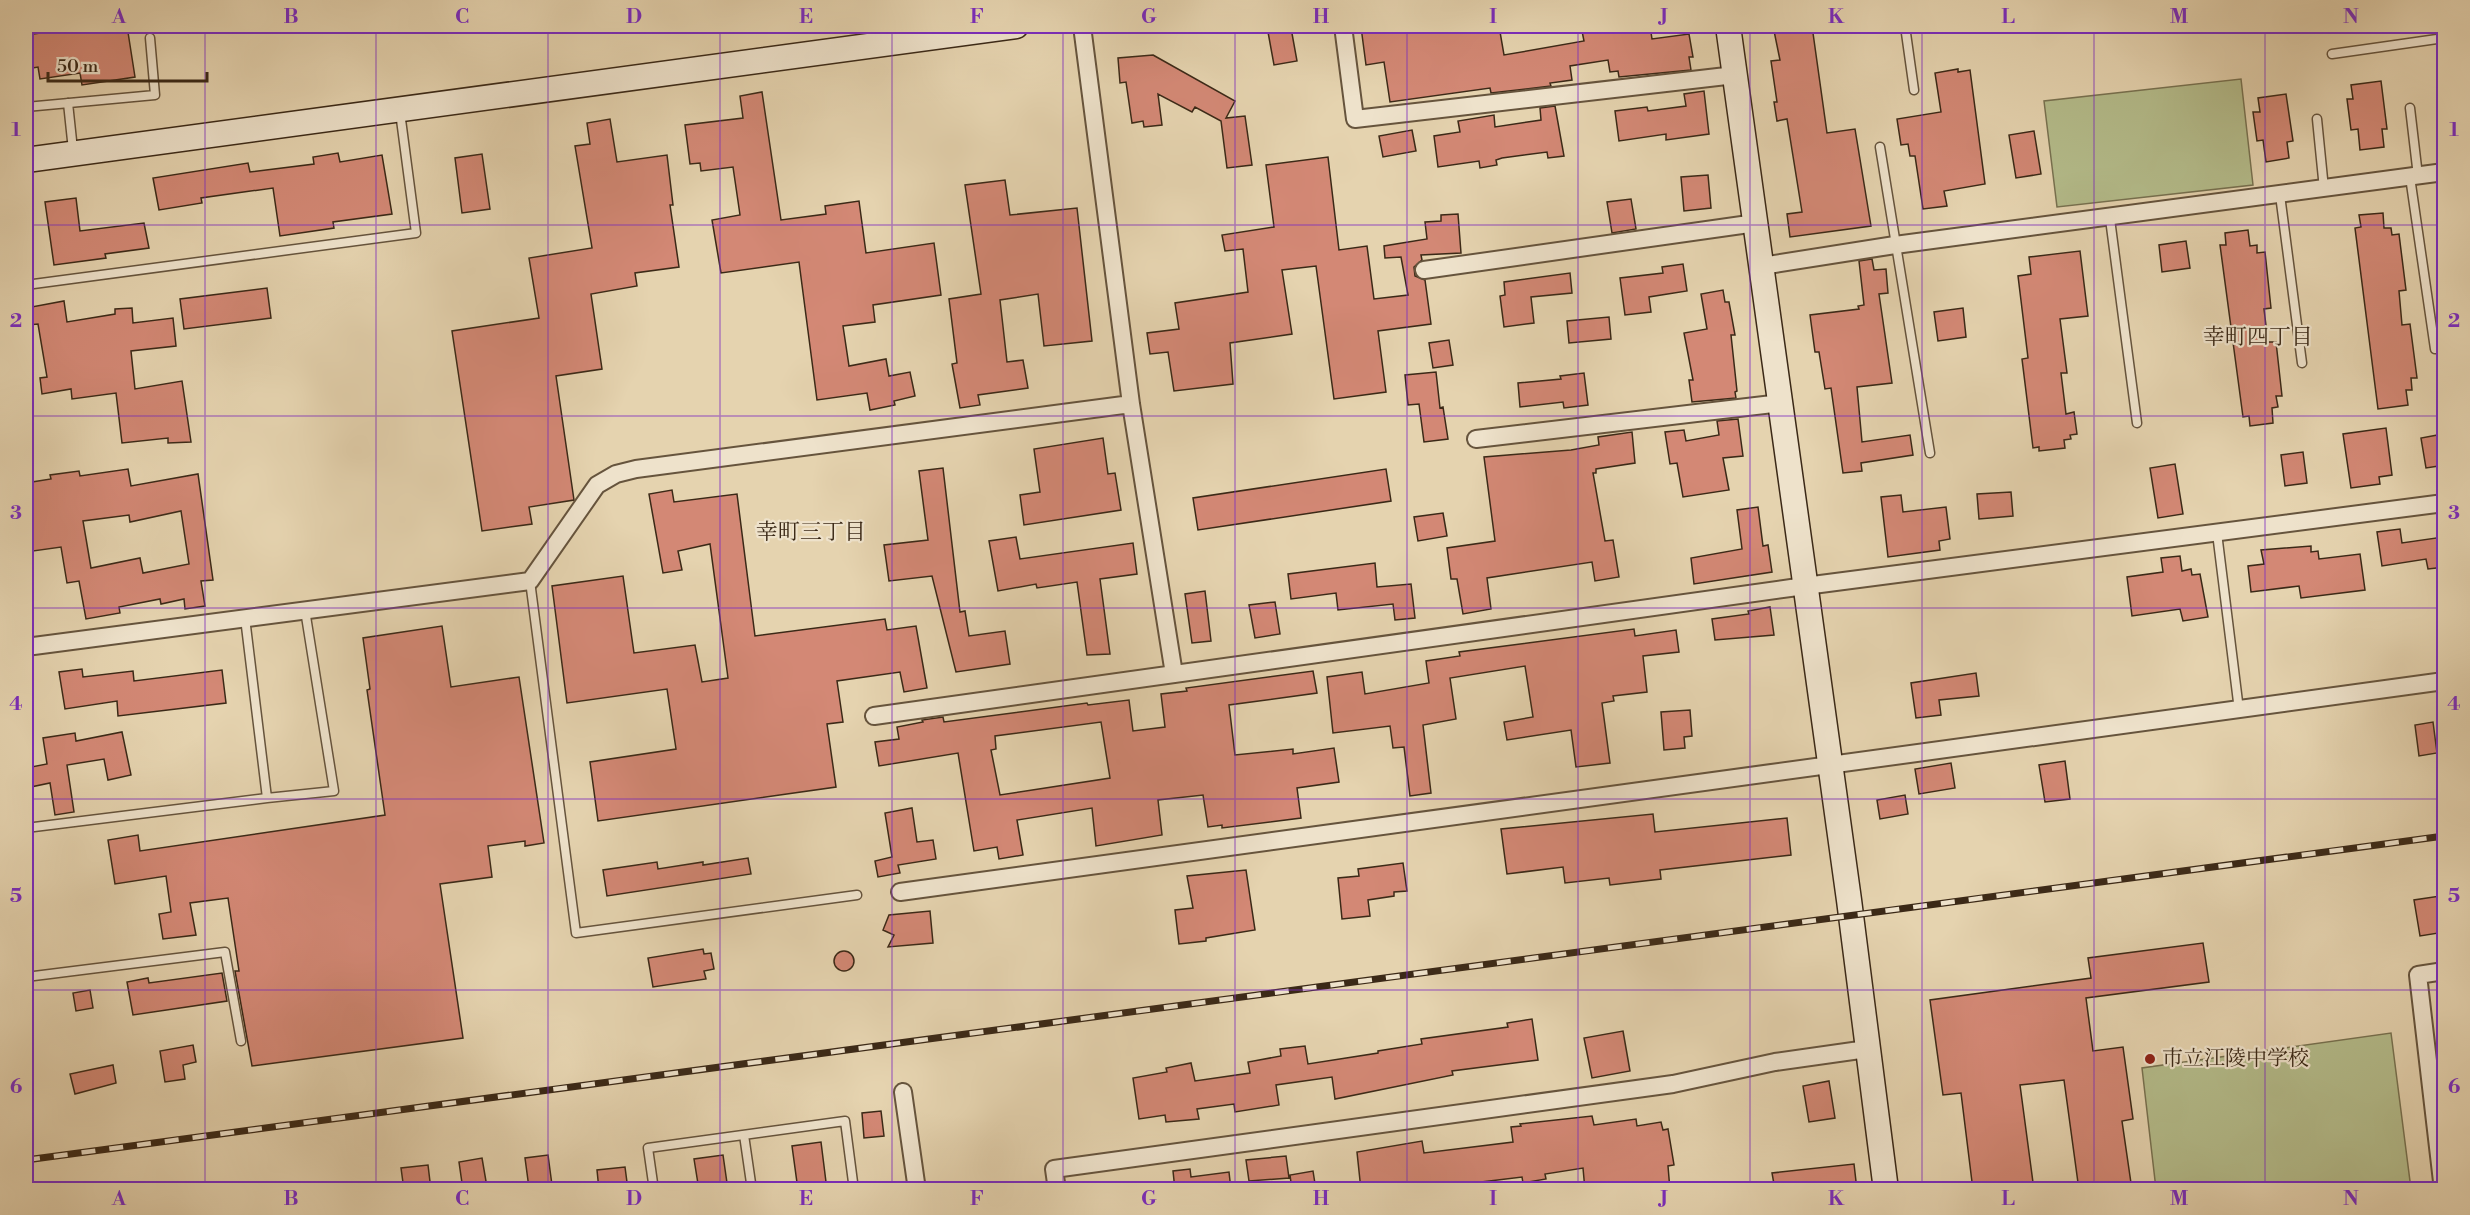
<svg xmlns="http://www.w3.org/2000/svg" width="2470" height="1215" font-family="'Libre Bodoni','Noto Serif JP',serif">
<rect width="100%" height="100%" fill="#e5d3af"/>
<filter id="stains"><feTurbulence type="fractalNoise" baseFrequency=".00333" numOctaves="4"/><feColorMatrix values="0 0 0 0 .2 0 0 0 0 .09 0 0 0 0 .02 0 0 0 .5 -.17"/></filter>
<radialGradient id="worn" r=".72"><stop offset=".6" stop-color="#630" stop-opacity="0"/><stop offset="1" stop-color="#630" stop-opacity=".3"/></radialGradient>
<path fill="#b4bc8b" stroke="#787251" stroke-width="1.5" d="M2241,79L2253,185L2057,207L2044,101Z
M2391,1033L2411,1189H2156L2142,1068Z"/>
<path fill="#d38875" stroke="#3b2917" stroke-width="1.5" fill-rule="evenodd" d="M92,26H127L135,77L82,85L80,73L40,79L38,67L26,69V35Z
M1380,26L1381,32L1426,26H1499L1504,55L1584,41L1581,26H1650L1652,39L1689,34L1693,57H1689L1691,70L1619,77L1618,71L1610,72L1608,60L1570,66L1572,80L1550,83L1551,86L1491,93L1490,88L1390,102L1384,62L1366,65L1361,27Z
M1773,26H1812L1827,133L1855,129L1871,226L1790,237L1787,214L1802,212L1787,119L1777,121L1774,102H1777L1771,61L1780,60Z
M1291,28L1297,61L1274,65L1268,32Z
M1153,55L1235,101L1226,118L1245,116L1252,165L1227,168L1221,121L1195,107L1192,112L1158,94L1162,125L1144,127L1143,121L1132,123L1126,82L1120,83L1118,58Z
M1958,69V72L1970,70L1985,184L1944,191L1947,206L1923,209L1915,156H1910L1908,144L1901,145L1897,119L1941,112L1935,73Z
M2381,81L2387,129H2382L2384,147L2360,150L2358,129L2351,130L2347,99H2353L2351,85Z
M1704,91L1709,134L1666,140V134L1619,141L1615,111L1647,107L1648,111L1686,106L1684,94Z
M762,92L781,220L826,214L825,206L859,201L866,253L934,243L941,295L873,305L875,322L843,326L849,366L886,359L889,376L910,372L915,396L894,401L895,405L870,410L867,393L817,400L799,262L721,273L712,220L740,215L733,167L701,171L700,163L690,164L685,125L743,118L740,96Z
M2286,94L2293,141L2287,142L2289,158L2266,162L2263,140L2257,141L2253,112H2260L2258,98Z
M1555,106L1564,156L1548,158L1547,152L1502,158L1496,160L1497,165L1480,168L1479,161L1438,167L1434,136L1460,132L1458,121L1494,115L1495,127L1541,120L1540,108Z
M610,119L617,162L667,155L673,205H670L679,267L635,273L637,286L591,294L602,369L556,376L574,500L529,507L532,524L482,531L452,331L539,318L529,258L592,248L575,146L590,144L587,123Z
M1412,130L1416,151L1383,157L1379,136Z
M2034,131L2041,174L2016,178L2009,135Z
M338,153L340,162L382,155L392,214L333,222L334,228L280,236L273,188L201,198L202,203L159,210L153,178L248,163L250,172L314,164L313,157Z
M482,154L490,209L462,213L455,158Z
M1328,157L1339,250L1367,246L1374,299L1408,295L1401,257L1385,258L1384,246L1427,239L1425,222L1441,221V215L1458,214L1461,253L1421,255L1422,260L1414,267L1415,276L1425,280L1431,324L1378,331L1386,392L1334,399L1316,266L1282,270L1292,334L1230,343L1233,384L1174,391L1168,352L1150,354L1147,333L1179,329L1175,303L1248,292L1243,249L1225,251L1222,235L1274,227L1266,165Z
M1708,175L1711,208L1684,211L1681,177Z
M1005,180L1010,215L1077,208L1092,341L1044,346L1038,294L1000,300L1007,362L1023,360L1028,388L978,395L980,405L960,408L952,364L957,363L949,299L981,294L965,185Z
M76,198L80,231L144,223L149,248L105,254L106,258L54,265L45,202Z
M1631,199L1636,229L1612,233L1607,202Z
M2383,213L2384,228H2391L2392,235L2399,234L2406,290L2399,291L2402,325L2410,324L2417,378H2411L2412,390H2406L2408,405L2378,409L2355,228L2361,227L2359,215Z
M2248,230L2250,246L2257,245V253L2265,252L2271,308L2264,309L2268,342H2276L2282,396H2276L2278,407L2272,408L2273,423L2250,426L2249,416L2243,417L2220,245H2226L2225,233Z
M2186,241L2190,268L2162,272L2159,245Z
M2080,251L2088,316L2060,319L2067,373H2061L2066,414L2074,412L2077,434L2070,435L2071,439L2064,440L2065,448L2039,451V447L2033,448L2022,359L2028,358L2018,276L2031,274L2029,257Z
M1872,259L1874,270L1886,269L1888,293L1879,294L1892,383L1857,387L1862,442L1910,435L1913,455L1861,463L1862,471L1843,473L1831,388L1825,389L1819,352H1815L1810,315L1859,309L1858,306L1864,305L1859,261Z
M1683,264L1687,291L1649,297L1651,312L1625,315L1620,278L1663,273L1662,267Z
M1570,273L1572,293L1531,297L1534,323L1504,327L1500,296L1505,295L1504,282Z
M267,288L271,318L184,329L180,299Z
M1723,290L1725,302H1729L1735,335H1731L1737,391L1735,392L1736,398L1692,402L1689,380H1693L1684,333L1707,329L1701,294Z
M64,301L67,322L115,314V309L132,308L133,323L173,318L176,346L131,351L135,389L182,381L191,442L168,443V438L122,443L116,393L72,399L71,389L42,394L40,378L47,377L38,324L28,325L26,308Z
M1963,308L1966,337L1938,341L1934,312Z
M1609,317L1611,339L1569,343L1567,321Z
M1449,340L1453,365L1433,368L1429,343Z
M1436,372L1440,408L1443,407L1448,439L1424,442L1419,404L1408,405L1405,375Z
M1584,373L1588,405L1564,408L1563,402L1520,407L1518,383L1561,379L1560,376Z
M1738,419L1743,456L1723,458L1729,490L1683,497L1677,463L1670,464L1665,432L1684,430L1686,441L1719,435L1717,421Z
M2386,428L2392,475L2379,477L2380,484L2351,488L2343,434Z
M1632,432L1635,463L1596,469V473H1593L1605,541L1613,540L1619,577L1595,581L1592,562L1487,578L1491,609L1463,614L1457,579H1451L1447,548L1495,541L1484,457L1571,450L1599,445L1598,437Z
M2443,434L2445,465L2426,468L2421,438Z
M1103,438L1108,474L1115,473L1121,510L1024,525L1020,495L1040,492L1034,449Z
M2303,452L2307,483L2285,486L2281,455Z
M2175,464L2183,514L2158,518L2150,468Z
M943,468L960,612L965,611L969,636L1005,631L1010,664L956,672L932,576L889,581L884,545L928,540L919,471Z
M128,469L131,486L198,474L213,580L201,581L205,606L185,609L184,599L161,604L160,599L119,607L120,613L86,619L79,581L67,583L61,547L26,552V483L51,479L50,475L79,471L80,476ZM181,511L189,564L143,573L140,558L91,568L83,521L129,515L130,522Z
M1386,469L1391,501L1198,530L1193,498Z
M672,490L674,502L737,494L755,636L885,619L887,630L916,626L927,688L904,692L900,672L837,681L843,722L827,724L836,787L598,821L590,762L676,749L667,689L567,703L552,586L623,576L634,653L695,645L702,682L728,678L710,544L678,551L682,570L663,573L649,494Z
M2011,492L2013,516L1979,519L1977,494Z
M1901,495L1903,512L1946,507L1950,539L1939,541L1940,550L1888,557L1881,497Z
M1758,507L1763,546L1768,545L1772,572L1694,584L1691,558L1742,549L1737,510Z
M1443,513L1447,536L1418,541L1414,517Z
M2400,529L2402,543L2443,537L2445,567L2428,569L2426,559L2382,566L2377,532Z
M1016,537L1020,559L1133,543L1137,574L1100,579L1110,654L1087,655L1077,582L1037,588L1036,584L998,591L989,541Z
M2311,546V552L2318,551L2319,559L2360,554L2365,590L2301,598L2299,586L2251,592L2248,566L2264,564L2261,550Z
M2180,556L2182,571L2191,569L2192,575L2200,574L2208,617L2183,621L2180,609L2132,616L2127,577L2163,572L2161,558Z
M1375,563L1377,587L1411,584L1415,618L1395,620L1393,604L1338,610L1336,593L1291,599L1288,574Z
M1205,591L1211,641L1192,643L1185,594Z
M1275,602L1280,634L1255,638L1249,605Z
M1770,607L1774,635L1715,640L1712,619L1749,614L1748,611Z
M442,626L451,687L519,677L544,843L525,846V841L488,846L492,877L440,884L463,1038L252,1066L235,971H239L228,898L190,903L196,935L163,939L159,914L171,912L166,876L115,884L108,840L138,835L140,851L385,815L367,690L370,689L363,638Z
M1634,629L1635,636L1676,630L1679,652L1643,656L1647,692L1613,696L1614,701L1602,703L1610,763L1576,767L1571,730L1507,740L1504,722L1533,717L1525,666L1450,678L1456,719L1423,725L1431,793L1410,796L1404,747L1393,748L1390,726L1333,733L1327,677L1362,672L1365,694L1429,683L1426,661L1460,656L1459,652Z
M82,669L83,677L133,671L134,681L222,670L226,703L118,716L117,701L65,709L59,672Z
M1313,671L1317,693L1229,705L1235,755L1293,749V754L1334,748L1339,782L1297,788L1301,818L1222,828V825L1208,827L1203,795L1158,800L1162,835L1096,846L1092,808L1017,820L1023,855L999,859L997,847L974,851L958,753L879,766L875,742L899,739L897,727L923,722L922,720L943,717L944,722L1087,703L1088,705L1129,700L1133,731L1165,727L1161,694L1187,691L1186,688ZM1101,722L1110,778L1000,795L991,750L996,749L995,736Z
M1976,673L1979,696L1939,700L1941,715L1916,718L1911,683Z
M1690,710L1692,736L1684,737L1685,748L1664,750L1661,712Z
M2433,722L2437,753L2419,756L2415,725Z
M122,732L131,775L108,780L104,759L67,765L74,812L55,815L50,783L26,788V768L47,764L43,738L75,733L76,741Z
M2065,761L2070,799L2045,802L2039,765Z
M1951,763L1955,788L1919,794L1915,769Z
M1905,795L1908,814L1880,819L1877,800Z
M912,808L917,842L933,840L936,859L898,865L900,873L878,877L875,861L892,857L885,813Z
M1653,814L1655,832L1787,818L1791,855L1660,870L1661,879L1610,885L1609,878L1565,883L1563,867L1507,874L1501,829Z
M748,858L751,874L607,896L603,870L657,862L658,869L703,862V865Z
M1403,863L1407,891L1394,892V896L1368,900L1370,916L1342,919L1338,878L1359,876L1358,869Z
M1246,870L1255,930L1206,938V941L1179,944L1175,910L1193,908L1187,876Z
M2440,896L2445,932L2420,936L2414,900Z
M930,911L933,943L888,947L894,935L883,930L889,915Z
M2203,943L2209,982L2086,998L2093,1051L2123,1047L2133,1119L2122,1121L2132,1190H2079L2064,1080L2020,1085L2034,1190H1973L1961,1093L1943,1095L1930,1000L2091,978L2088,958Z
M703,949L704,954L711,953L714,969L704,971L706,979L653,987L648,958Z
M834 961a10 10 0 1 1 20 0a10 10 0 1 1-20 0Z
M222,973L227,1001L133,1015L127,982L148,978L149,983Z
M90,990L93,1008L76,1011L73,993Z
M1532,1019L1538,1060L1452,1071L1453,1075L1335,1099L1332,1077L1276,1085L1279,1105L1235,1112L1234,1104L1197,1109L1199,1119L1166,1122L1165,1115L1139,1119L1133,1078L1167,1072L1166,1068L1191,1063L1195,1081L1250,1073L1248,1062L1281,1056L1280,1049L1305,1046L1308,1064L1378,1053V1051L1422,1044L1421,1039L1508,1027L1507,1023Z
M1623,1031L1630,1071L1592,1078L1584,1038Z
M193,1045L196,1062L183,1065L185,1079L165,1082L160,1051Z
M113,1065L116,1083L75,1094L70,1074Z
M1829,1081L1835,1118L1809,1122L1803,1086Z
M881,1111L884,1136L864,1138L862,1113Z
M1592,1116L1594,1125L1636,1119L1637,1126L1661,1122L1663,1130L1668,1129L1674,1165L1668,1166L1670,1190H1585L1583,1168L1545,1174L1546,1179L1523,1183L1522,1177L1465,1184L1466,1190H1361L1357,1152L1422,1141L1424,1153L1513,1142L1511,1127L1521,1126L1520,1124Z
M821,1142L827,1190H798L792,1146Z
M548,1155L552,1185L529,1188L525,1158Z
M723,1155L728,1190H699L694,1159Z
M1286,1156L1289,1178L1249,1181L1246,1160Z
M482,1158L487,1187L463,1190L459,1162Z
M1854,1164L1857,1190H1775L1772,1173Z
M428,1165L431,1190H404L401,1168Z
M625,1167L628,1190H599L597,1170Z
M1190,1169L1191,1177L1229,1172L1231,1190H1175L1173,1171Z
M1313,1171L1316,1190H1292L1290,1175Z"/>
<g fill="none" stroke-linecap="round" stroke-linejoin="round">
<defs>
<path id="lane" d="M1905,26L1914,90
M2332,54L2444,38
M68,103L73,150
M26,107L155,95L150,38
M2410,108L2418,176
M2317,119L2324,189
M1880,147L1930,453
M2410,177L2435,349
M2280,195L2302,363
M2110,219L2137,423
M26,285L416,233L400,112
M2217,533L2239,710
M530,581L576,933L857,895
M267,798L334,791L305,610
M26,828L267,798L245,618
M26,977L225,952L241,1041
M744,1135L752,1190
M654,1190L648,1148L845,1121L854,1190"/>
<path id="street" d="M1082,26L1131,404L1174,674
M1343,26L1355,119L1735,75
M1762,266L1895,245L2444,172
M1424,270L1756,223
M1476,439L1781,403
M26,647L530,581L597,485L616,474L636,469L1131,404
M874,716L1805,586L2444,503
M900,892L2444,681
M903,1092L917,1190
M1057,1190L1054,1169L1673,1084L1775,1062L1867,1049
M2443,1190L2418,975L2444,971"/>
<path id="secondary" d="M1728,26L1849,900L1886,1190
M26,160L1016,26"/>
</defs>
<use href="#lane" stroke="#66543d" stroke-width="11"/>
<use href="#street" stroke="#66543d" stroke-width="20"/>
<use href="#secondary" stroke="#3b2917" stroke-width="27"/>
<use href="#lane" stroke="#eee2cb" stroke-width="8"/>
<use href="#street" stroke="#eee2cb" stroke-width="16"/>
<use href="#secondary" stroke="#eee2cb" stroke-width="24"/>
<defs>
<path id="rail" d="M26,1160L2444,836"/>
</defs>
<use href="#rail" stroke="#3b2917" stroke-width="7"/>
<use href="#rail" stroke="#eee2cb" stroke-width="4.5" stroke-dasharray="14" stroke-linecap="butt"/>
</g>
<path fill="none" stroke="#7b2cbf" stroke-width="1.5" stroke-opacity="0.55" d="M205,26V1190M376,26V1190M548,26V1190M720,26V1190M892,26V1190M1063,26V1190M1235,26V1190M1407,26V1190M1578,26V1190M1750,26V1190M1922,26V1190M2094,26V1190M2265,26V1190M26,225H2444M26,416H2444M26,608H2444M26,799H2444M26,990H2444"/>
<circle fill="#8f2418" stroke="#eee2cb" stroke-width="2" cx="2150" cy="1059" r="6"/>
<g text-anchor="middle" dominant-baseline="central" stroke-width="4.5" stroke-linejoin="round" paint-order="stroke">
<g font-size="21" fill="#3b2917" stroke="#eee2cb" text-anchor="start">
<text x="2162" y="1059">市立江陵中学校</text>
</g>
<g font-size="22" fill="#3b2917" stroke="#eee2cb">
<text x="2258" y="337">幸町四丁目</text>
<text x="811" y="532">幸町三丁目</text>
</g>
</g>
<rect width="2470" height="1215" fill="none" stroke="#e5d3af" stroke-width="66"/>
<path d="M48 72v9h159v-9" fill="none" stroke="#3b2917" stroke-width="3"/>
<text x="57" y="72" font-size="18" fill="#3b2917" stroke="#eee2cb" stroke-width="4.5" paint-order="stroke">50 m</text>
<rect x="33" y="33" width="2404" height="1149" fill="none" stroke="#7b2cbf" stroke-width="2"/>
<g font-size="20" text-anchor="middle" font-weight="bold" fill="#7b2cbf">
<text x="119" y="23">A</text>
<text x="291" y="23">B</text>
<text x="462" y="23">C</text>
<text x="634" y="23">D</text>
<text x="806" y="23">E</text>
<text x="977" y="23">F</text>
<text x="1149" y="23">G</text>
<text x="1321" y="23">H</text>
<text x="1493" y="23">I</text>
<text x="1664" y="23">J</text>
<text x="1836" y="23">K</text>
<text x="2008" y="23">L</text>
<text x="2179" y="23">M</text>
<text x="2351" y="23">N</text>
<text x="16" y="136">1</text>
<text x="2454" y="136">1</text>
<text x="16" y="327">2</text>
<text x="2454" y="327">2</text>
<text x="16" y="519">3</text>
<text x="2454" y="519">3</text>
<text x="16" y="710">4</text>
<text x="2454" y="710">4</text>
<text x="16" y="902">5</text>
<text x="2454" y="902">5</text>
<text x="16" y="1093">6</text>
<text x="2454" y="1093">6</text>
<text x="119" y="1205">A</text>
<text x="291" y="1205">B</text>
<text x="462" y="1205">C</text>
<text x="634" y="1205">D</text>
<text x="806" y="1205">E</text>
<text x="977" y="1205">F</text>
<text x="1149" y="1205">G</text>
<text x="1321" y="1205">H</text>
<text x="1493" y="1205">I</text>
<text x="1664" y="1205">J</text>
<text x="1836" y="1205">K</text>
<text x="2008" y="1205">L</text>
<text x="2179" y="1205">M</text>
<text x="2351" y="1205">N</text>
</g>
<rect width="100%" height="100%" filter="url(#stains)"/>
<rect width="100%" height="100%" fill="url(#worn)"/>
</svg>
